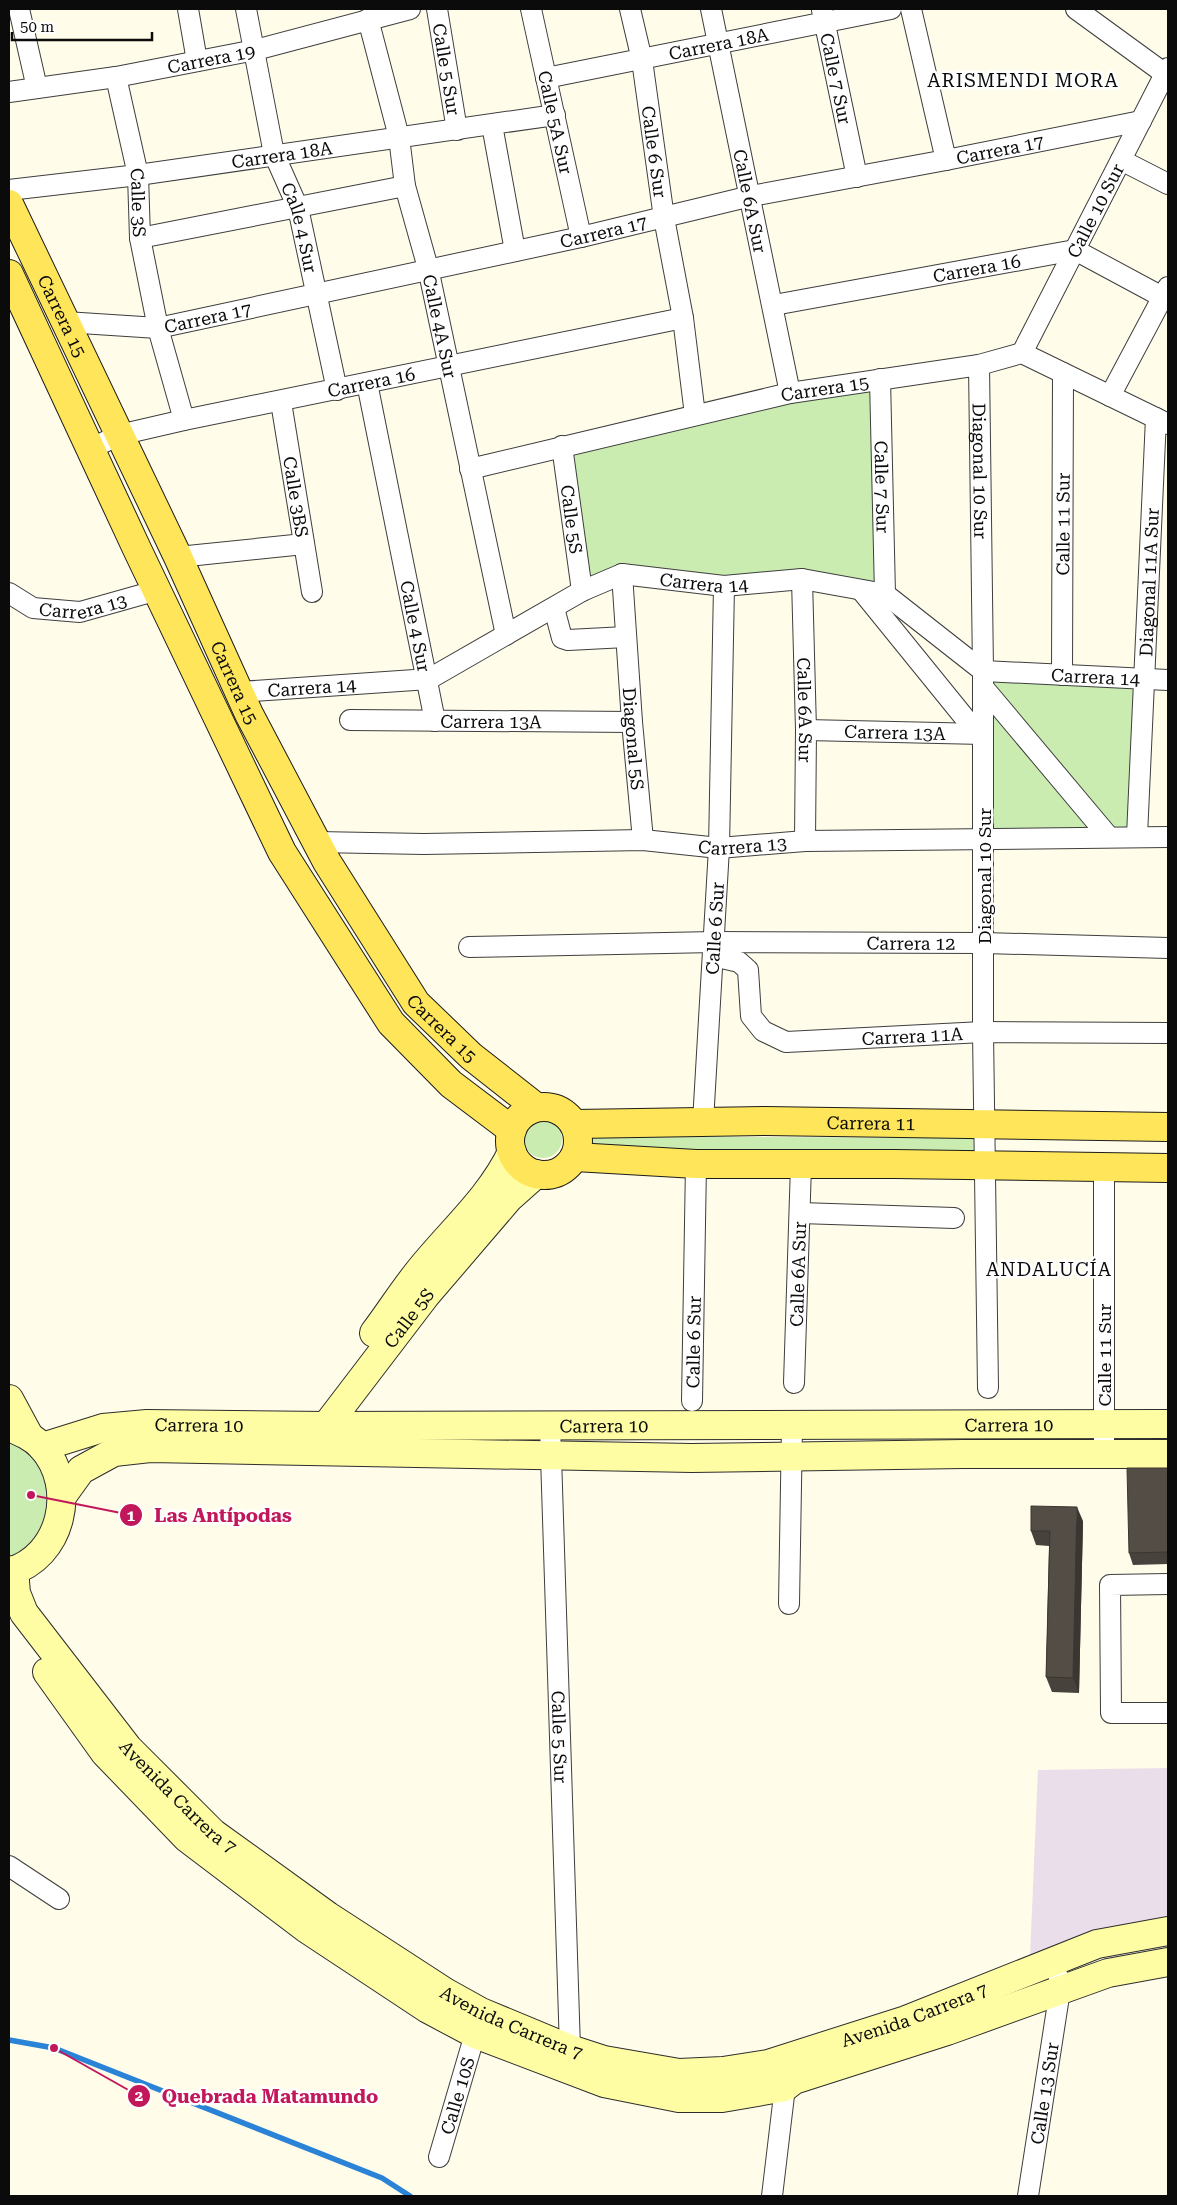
<svg xmlns="http://www.w3.org/2000/svg" width="1177" height="2205" font-family="'Roboto Serif',serif">
<rect width="100%" height="100%" fill="#fffce9"/>
<path fill="#ebdeeb" d="M1168,1768V1921L1030,1956L1038,1770Z"/>
<path fill="#caecb0" d="M880,379L885,594L622,574L582,591L562,446Z
M994,680L1137,684L1131,829L989,833L988,740Z
M524 1139a19 19 0 1 1 38 0a19 19 0 1 1-38 0Z
M586,1134L593,1136L976,1138V1152L593,1149L586,1147Z
M9,1435L21,1440L52,1485L48,1522L24,1552L9,1560Z"/>
<g fill="none" stroke-linecap="round" stroke-linejoin="round">
<path stroke="#2a83d7" stroke-width="5.5" d="M9,2040L54,2048L382,2178L410,2196"/>
<defs>
<g id="street">
<path d="M19,9L37,88"/>
<path d="M188,9L197,61"/>
<path id="s1" d="M246,9L274,154L298,208L337,390"/>
<path id="s2" d="M437,9L457,130"/>
<path id="s3" d="M531,9L581,237"/>
<path id="s4" d="M630,9L642,60L664,218L683,318L695,415"/>
<path id="s5" d="M711,9L790,393"/>
<path d="M911,9L946,160"/>
<path d="M1076,9L1168,76"/>
<path id="s6" d="M822,10L857,177"/>
<path id="s7" d="M368,19L399,137L405,186L428,268L506,635"/>
<path id="s8" d="M116,77L138,175L140,238L158,328L184,420"/>
<path id="s9" d="M546,78L891,9"/>
<path id="s10" d="M9,92L116,77L255,50L410,9"/>
<path d="M492,125L515,251"/>
<path d="M1121,160L1168,184"/>
<path id="s11" d="M9,190L138,175L555,115"/>
<path d="M140,238L405,186"/>
<path id="s12" d="M774,305L1075,250L1168,300"/>
<path id="s13" d="M65,322L158,328L581,237L751,196L946,160L1141,121"/>
<path id="s14" d="M1022,353L1168,68"/>
<path id="s15" d="M979,365L983,671V1032L988,1388"/>
<path id="s16" d="M880,379L885,594"/>
<path id="s17" d="M367,383L435,721"/>
<path d="M1110,396L1168,287"/>
<path id="s18" d="M281,402L312,592"/>
<path id="s19" d="M562,446L582,591"/>
<path id="s20" d="M90,449L119,435L184,420L683,318"/>
<path id="s21" d="M470,469L790,393L979,365L1022,353L1168,424"/>
<path d="M178,557L304,544"/>
<path id="s22" d="M622,574L632,722L643,840"/>
<path id="s23" d="M802,579L806,730L805,841"/>
<path d="M861,590L977,733"/>
<path id="s24" d="M9,593L33,608L80,612L158,590"/>
<path d="M554,608L562,638L568,640L626,637"/>
<path id="s25" d="M1062,675L1063,373"/>
<path d="M983,687L1109,837"/>
<path id="s26" d="M240,692L429,679L582,591L622,574L724,586L802,579L885,594L983,671L1168,680"/>
<path id="s27" d="M350,720L632,722"/>
<path id="s28" d="M806,730L983,734"/>
<path id="s29" d="M1137,836L1156,418"/>
<path id="s30" d="M317,842L424,844L643,840L719,848L805,841L1168,837"/>
<path id="s31" d="M469,947L714,942L984,943L1168,948"/>
<path id="s32" d="M713,956L739,962L748,970L751,1016L763,1031L786,1042L983,1032L1168,1033"/>
<path id="s33" d="M703,1122L719,848L724,586"/>
<path d="M1104,1166V1454"/>
<path d="M800,1213L954,1218"/>
<path id="s34" d="M794,1383L801,1165"/>
<path id="s35" d="M692,1401L696,1164"/>
<path id="s36" d="M550,1425L570,2049L568,2060"/>
<path d="M1168,1584L1110,1585L1111,1713H1168"/>
<path d="M789,1604L792,1426"/>
<path d="M9,1866L59,1899"/>
<path id="s37" d="M439,2157L475,2034"/>
<path d="M772,2196L785,2087L782,2074"/>
<path id="s38" d="M1028,2196L1060,1990L1059,1978"/>
</g>
<g id="secondary">
<path d="M374,1333C389,1313 403,1291 419,1271C451,1231 490,1198 512,1152"/>
<path d="M9,1399L29,1436"/>
<path d="M9,1427C21,1432 33,1437 42,1447C78,1487 62,1557 9,1572"/>
<path id="s39" d="M316,1434L326,1426L426,1295L509,1198L536,1174"/>
<path id="s40" d="M42,1447L103,1428L147,1424L326,1426L1168,1424"/>
<path d="M63,1495L81,1470L114,1452L150,1448L692,1458L963,1454H1168"/>
<path id="s41" d="M14,1570L16,1593L24,1613L128,1748L213,1833L328,1916L445,1992L481,2012L570,2049L604,2060L679,2073L723,2071L768,2064L906,2020L1097,1944L1168,1931"/>
<path d="M47,1672L105,1753L187,1838L307,1929L428,2009L475,2034L604,2083L679,2098H722L785,2087L794,2080L947,2031L1108,1973L1168,1962"/>
</g>
<g id="primary">
<path id="s42" d="M9,204L178,557L249,714L327,862L416,1003L471,1056L536,1107"/>
<path d="M9,274L137,549L282,852L391,1023L451,1084L512,1130"/>
<circle cx="544" cy="1141" r="34"/>
<path id="s43" d="M575,1124L765,1121L1168,1127"/>
<path d="M575,1157L696,1164H895L1168,1168"/>
</g>
</defs>
<use href="#street" stroke="#3e3e3e" stroke-width="22"/>
<use href="#secondary" stroke="#2d2d2d" stroke-width="30"/>
<use href="#primary" stroke="#1c1c1c" stroke-width="30"/>
<use href="#street" stroke="#fff" stroke-width="20"/>
<use href="#secondary" stroke="#fffda4" stroke-width="28"/>
<use href="#primary" stroke="#ffe559" stroke-width="28"/>
</g>
<path fill="#48423c" d="M1168,1468V1564L1133,1565L1129,1553Z
M1083,1521L1079,1693L1052,1692L1046,1677L1049,1546L1036,1545L1031,1531Z"/>
<path fill="#3b3631" d="M1077,1507L1083,1521L1079,1693L1073,1678Z"/>
<path fill="#544d46" stroke="#3b3631" d="M1127,1468H1168V1552L1129,1553Z
M1031,1506L1077,1507L1073,1678L1046,1677L1050,1531H1031Z"/>
<g text-anchor="middle" dominant-baseline="central" stroke-width="5" stroke-linejoin="round" paint-order="stroke">
<g font-size="18" fill="#0b0b0b" stroke="#fff">
<text stroke="none"><textPath href="#s9" startOffset="176">Carrera 18A</textPath></text>
<text stroke="none"><textPath href="#s10" startOffset="205">Carrera 19</textPath></text>
<text stroke="none"><textPath href="#s2" startOffset="61">Calle 5 Sur</textPath></text>
<text stroke="none"><textPath href="#s6" startOffset="70">Calle 7 Sur</textPath></text>
<text stroke="none"><textPath href="#s3" startOffset="116">Calle 5A Sur</textPath></text>
<text stroke="none"><textPath href="#s13" startOffset="954">Carrera 17</textPath></text>
<text stroke="none"><textPath href="#s4" startOffset="145">Calle 6 Sur</textPath></text>
<text stroke="none"><textPath href="#s11" startOffset="275">Carrera 18A</textPath></text>
<text stroke="none"><textPath href="#s5" startOffset="196">Calle 6A Sur</textPath></text>
<text stroke="none"><textPath href="#s8" startOffset="128">Calle 3S</textPath></text>
<text stroke="none"><textPath href="#s14" startOffset="160">Calle 10 Sur</textPath></text>
<text stroke="none"><textPath href="#s1" startOffset="226">Calle 4 Sur</textPath></text>
<text stroke="none"><textPath href="#s13" startOffset="549">Carrera 17</textPath></text>
<text stroke="none"><textPath href="#s12" startOffset="206">Carrera 16</textPath></text>
<text stroke="none"><textPath href="#s42" startOffset="124">Carrera 15</textPath></text>
<text stroke="none"><textPath href="#s13" startOffset="144">Carrera 17</textPath></text>
<text stroke="none"><textPath href="#s7" startOffset="316">Calle 4A Sur</textPath></text>
<text stroke="none"><textPath href="#s20" startOffset="290">Carrera 16</textPath></text>
<text stroke="none"><textPath href="#s21" startOffset="364">Carrera 15</textPath></text>
<text stroke="none"><textPath href="#s15" startOffset="106">Diagonal 10 Sur</textPath></text>
<text stroke="none"><textPath href="#s16" startOffset="108">Calle 7 Sur</textPath></text>
<text stroke="none"><textPath href="#s18" startOffset="96">Calle 3BS</textPath></text>
<text stroke="none"><textPath href="#s19" startOffset="74">Calle 5S</textPath></text>
<text stroke="none"><textPath href="#s25" startOffset="151">Calle 11 Sur</textPath></text>
<text stroke="none"><textPath href="#s26" startOffset="492">Carrera 14</textPath></text>
<text stroke="none"><textPath href="#s29" startOffset="254">Diagonal 11A Sur</textPath></text>
<text stroke="none"><textPath href="#s24" startOffset="79">Carrera 13</textPath></text>
<text stroke="none"><textPath href="#s17" startOffset="248">Calle 4 Sur</textPath></text>
<text stroke="none"><textPath href="#s26" startOffset="912">Carrera 14</textPath></text>
<text stroke="none"><textPath href="#s42" startOffset="529">Carrera 15</textPath></text>
<text stroke="none"><textPath href="#s26" startOffset="72">Carrera 14</textPath></text>
<text stroke="none"><textPath href="#s23" startOffset="131">Calle 6A Sur</textPath></text>
<text stroke="none"><textPath href="#s27" startOffset="141">Carrera 13A</textPath></text>
<text stroke="none"><textPath href="#s28" startOffset="89">Carrera 13A</textPath></text>
<text stroke="none"><textPath href="#s22" startOffset="165">Diagonal 5S</textPath></text>
<text stroke="none"><textPath href="#s30" startOffset="426">Carrera 13</textPath></text>
<text transform="translate(984 876) rotate(-90)">Diagonal 10 Sur</text>
<text stroke="none"><textPath href="#s33" startOffset="194">Calle 6 Sur</textPath></text>
<text stroke="none"><textPath href="#s31" startOffset="442">Carrera 12</textPath></text>
<text stroke="none"><textPath href="#s42" startOffset="934">Carrera 15</textPath></text>
<text stroke="none"><textPath href="#s32" startOffset="256">Carrera 11A</textPath></text>
<text stroke="none"><textPath href="#s43" startOffset="296">Carrera 11</textPath></text>
<text stroke="none"><textPath href="#s34" startOffset="109">Calle 6A Sur</textPath></text>
<text stroke="none"><textPath href="#s39" startOffset="149">Calle 5S</textPath></text>
<text stroke="none"><textPath href="#s35" startOffset="59">Calle 6 Sur</textPath></text>
<text transform="translate(1104 1355) rotate(-90)">Calle 11 Sur</text>
<text stroke="none"><textPath href="#s40" startOffset="160">Carrera 10</textPath></text>
<text stroke="none"><textPath href="#s40" startOffset="565">Carrera 10</textPath></text>
<text stroke="none"><textPath href="#s40" startOffset="970">Carrera 10</textPath></text>
<text stroke="none"><textPath href="#s36" startOffset="312">Calle 5 Sur</textPath></text>
<text stroke="none"><textPath href="#s41" startOffset="285">Avenida Carrera 7</textPath></text>
<text stroke="none"><textPath href="#s41" startOffset="1110">Avenida Carrera 7</textPath></text>
<text stroke="none"><textPath href="#s41" startOffset="690">Avenida Carrera 7</textPath></text>
<text stroke="none"><textPath href="#s38" startOffset="104">Calle 13 Sur</textPath></text>
<text stroke="none"><textPath href="#s37" startOffset="64">Calle 10S</textPath></text>
</g>
<g font-size="19" letter-spacing="1" fill="#0b0b0b" stroke="#fff">
<text x="1023" y="80">ARISMENDI MORA</text>
<text x="1049" y="1269">ANDALUCÍA</text>
</g>
</g>
<path fill="none" stroke="#c2185b" stroke-width="2" d="M31 1495L131 1515M54 2048L139 2096"/>
<g fill="#c2185b" stroke="#fff" stroke-width="2">
<circle cx="31" cy="1495" r="5"/>
<circle cx="54" cy="2048" r="5"/>
<circle cx="131" cy="1515" r="12"/>
<circle cx="139" cy="2096" r="12"/>
</g>
<g font-size="15" text-anchor="middle" font-weight="bold" fill="#fff">
<text x="131" y="1521">1</text>
<text x="139" y="2101">2</text>
</g>
<g font-size="19" text-anchor="middle" font-weight="bold" fill="#c2185b" stroke="#fff" stroke-width="5" stroke-linejoin="round" paint-order="stroke">
<text x="223" y="1522">Las Antípodas</text>
<text x="270" y="2103">Quebrada Matamundo</text>
</g>
<rect width="1177" height="2205" fill="none" stroke="#0b0b0b" stroke-width="20"/>
<path d="M12 32v8h140v-8" fill="none" stroke="#0b0b0b" stroke-width="2.5"/>
<text x="20" y="32" font-size="15" fill="#0b0b0b" stroke="#ffffff" stroke-width="4" paint-order="stroke">50 m</text>
</svg>
